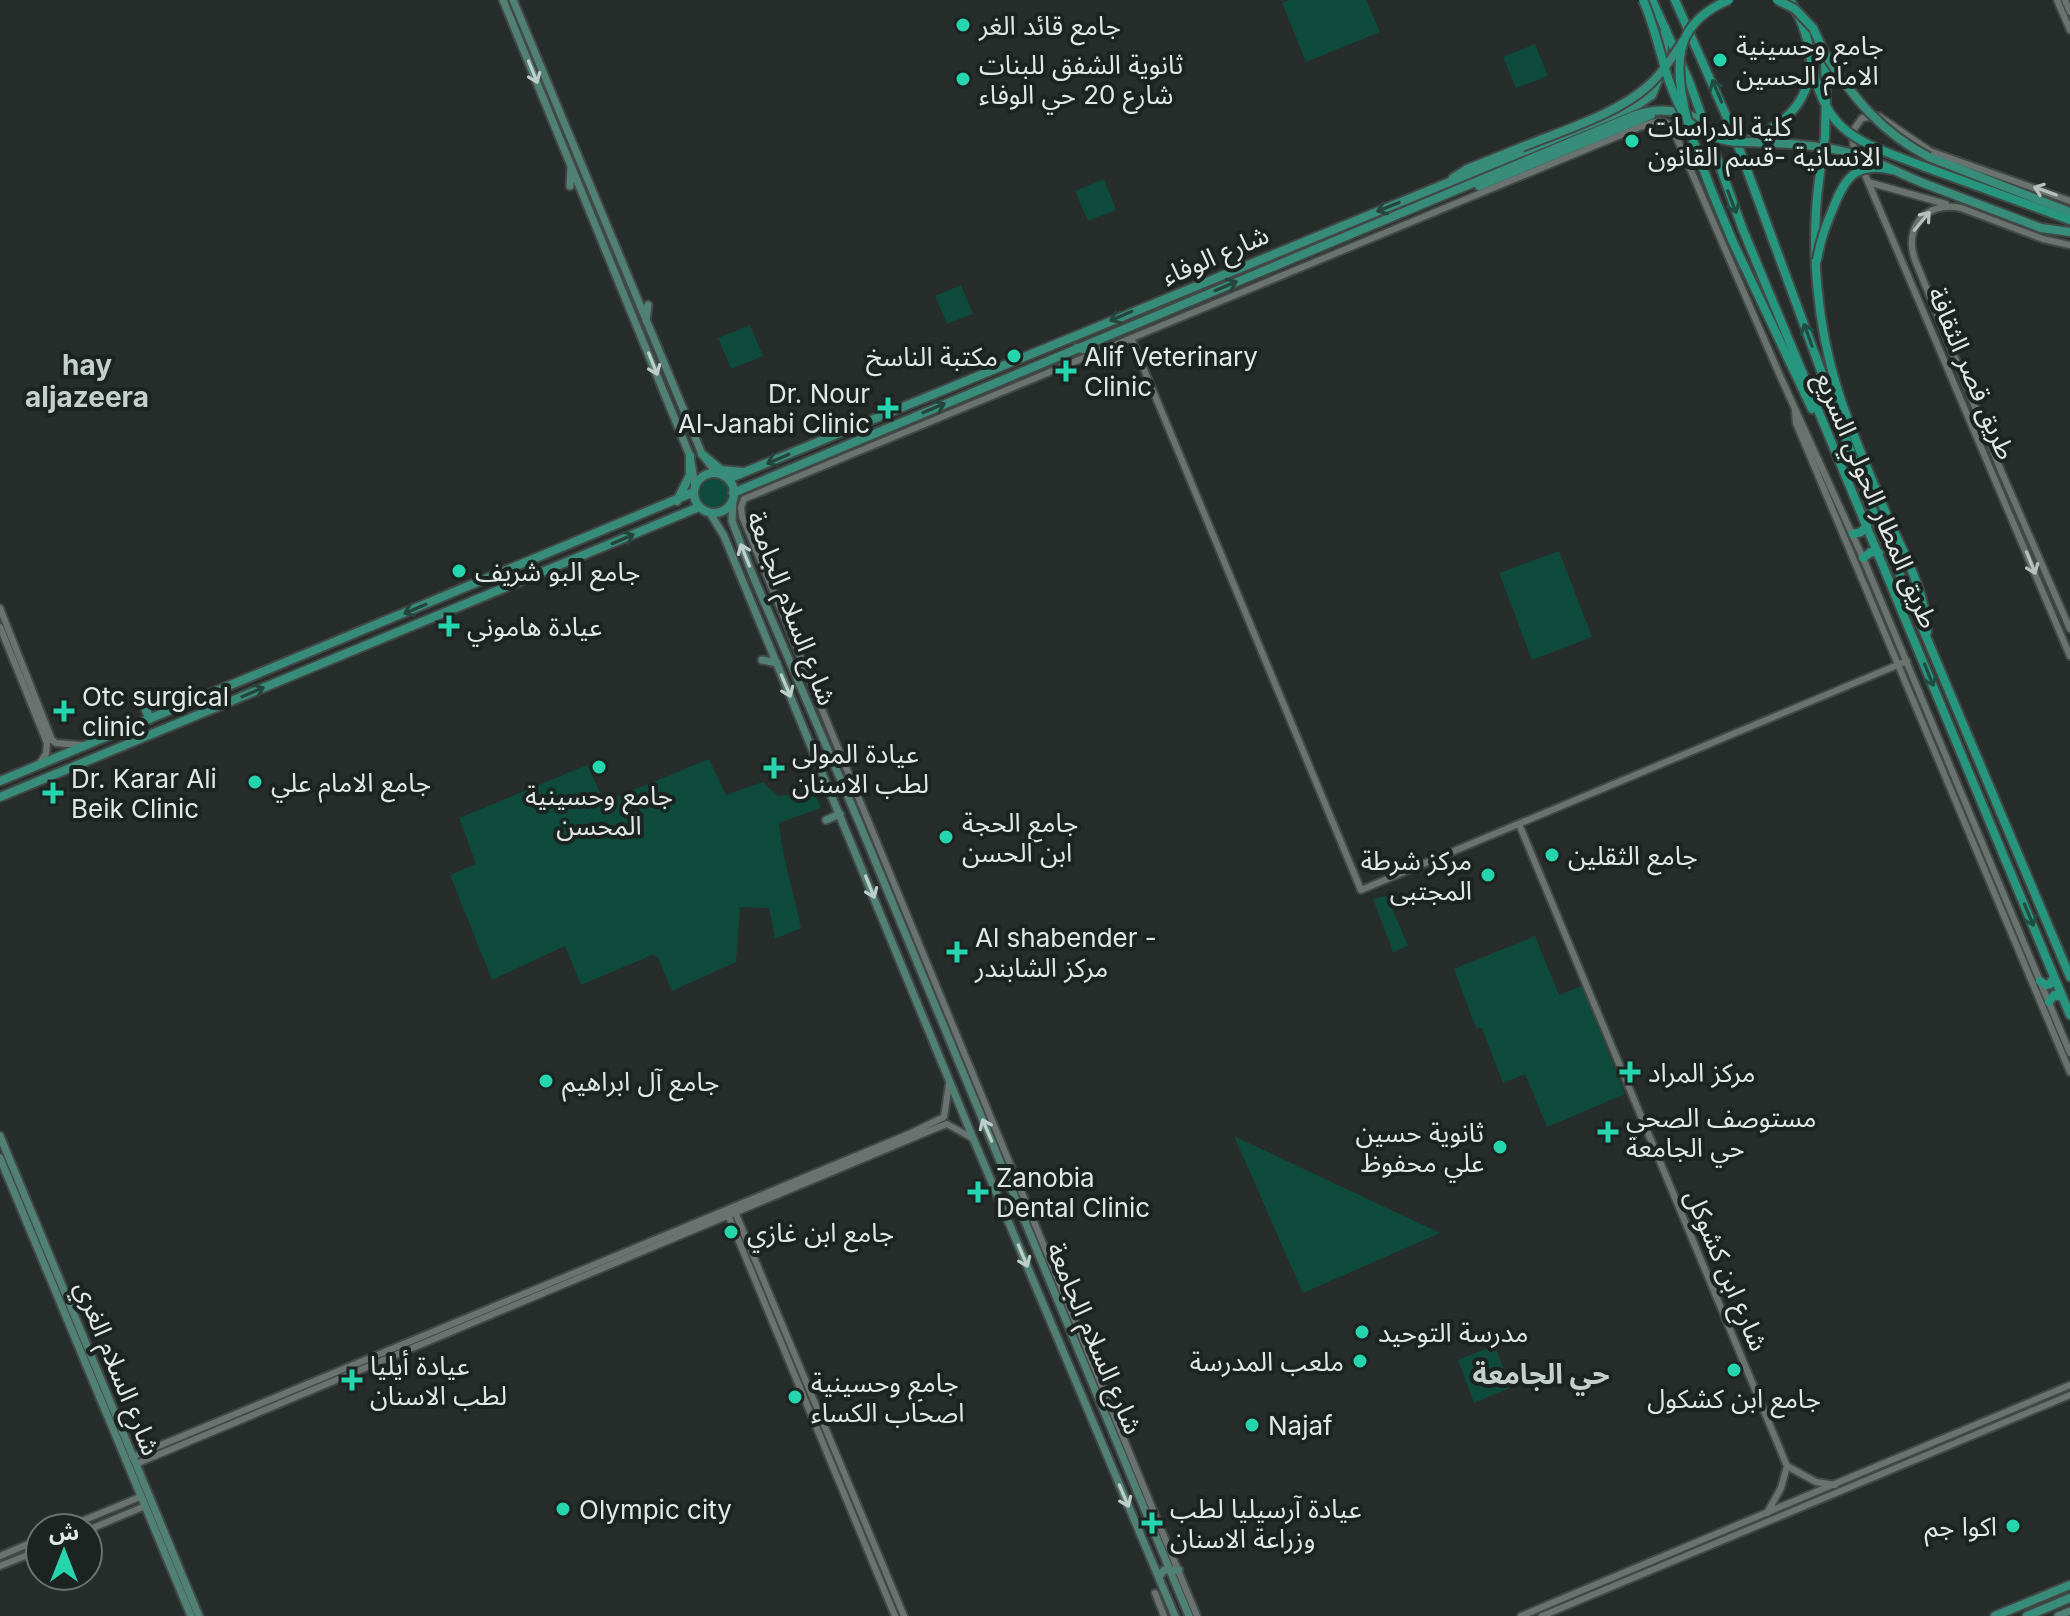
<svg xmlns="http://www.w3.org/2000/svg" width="2070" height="1616" font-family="Inter,'Noto Sans Arabic',sans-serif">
<rect width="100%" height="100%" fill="#262d2b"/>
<path fill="#0f4b3c" d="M1289,0H1366L1380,32L1306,62L1282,3Z
M1535,44L1548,76L1516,88L1503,57Z
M1104,179L1116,210L1088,221L1075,191Z
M961,285L973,314L947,324L935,296Z
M750,325L763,356L731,369L718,338Z
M699 495a16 16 0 1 1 32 0a16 16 0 1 1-32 0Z
M1559,551L1592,637L1532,660L1499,573Z
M709,759L726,795L763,782L778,796L814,792L821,808L779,823C782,858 794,893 801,928L775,939L769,908L740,907L736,962L672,991L658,957L652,955L581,985L565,946L492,980L450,875L476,864L459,818L587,765L603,799L609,800Z
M1387,896L1408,946L1393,952L1373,899Z
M1535,936L1559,995L1582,986L1625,1094L1547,1127L1525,1074L1503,1083L1482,1028H1476L1454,969Z
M1234,1136L1440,1233L1303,1293Z
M1495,1345L1510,1388L1474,1403L1458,1360Z"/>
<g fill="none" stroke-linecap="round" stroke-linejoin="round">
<defs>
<path id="tertiary" d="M2057,0L2070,30
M2065,0L2070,12
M1868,182L1946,204
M2070,201L1930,151L1879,116L1862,118L1852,132L1854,149L2070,656
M2070,245L2043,239L1961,208C1927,201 1903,226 1915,260L2002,473L2070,629
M1131,338L1361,890L1907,661
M1795,410L1796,423L2070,1072
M0,608L52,740L56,743L81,745
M0,627L47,743L46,754L39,764
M1519,824L1787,1466
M735,1212L904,1616
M728,1215L895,1616
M132,1457L911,1133L944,1117L949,1084
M136,1464L939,1127L947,1124L972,1138
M1787,1466L1816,1482L1835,1485
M1767,1513L1781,1488L1787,1466
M65,1528L140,1497
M88,1530L145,1506
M0,1556L40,1539
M0,1566L40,1550
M1155,1593L1164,1616
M1197,1616L742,516L741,507L744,499L1640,127C1652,123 1663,117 1672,127L1781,378L1863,558L2070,1053
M1521,1616L2070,1385
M1542,1616L2070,1395"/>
<path id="secondary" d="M503,0L690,456L695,486
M513,0L702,454L716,473
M570,186L571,167
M646,321L648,305
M733,499L732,521L753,576L861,827L1189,1616
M710,513L724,536L973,1138L1175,1616
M762,660L777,663
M826,820L840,814
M0,1136L199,1616
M0,1158L191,1616
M1159,1577L1164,1570H1179
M2058,1616L2070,1611"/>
<path id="primary" d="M1663,62L1665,28
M1929,157L2070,212
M1453,178L1467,169L1522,147
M1923,183L2041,228L2070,232
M1479,186L1651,115
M1077,348L1099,351
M702,454L721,470L743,472
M694 493a20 20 0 1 1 40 0a20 20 0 1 1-40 0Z
M728,479L1639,104L1652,95L1660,75
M733,493L1633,116C1657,107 1681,109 1704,122
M677,501L690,475V456
M145,708L150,719
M0,781L694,492
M0,797L699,507
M1995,1616L2070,1585
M2027,1616L2070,1598"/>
<path id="trunk" d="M1652,0L1689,81L1743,230L2070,1015
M1675,0L1732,129L1870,504L2070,977
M1813,28L1825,54L1826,96
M1743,142C1814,116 1827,63 1790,0
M1925,167L2070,220
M1819,180C1810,248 1817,325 1838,391C1851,432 1869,472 1885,511C1901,549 1926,590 1927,632
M1732,240L1812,409
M1853,534L1861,532L1867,526
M1863,558L1871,552L1879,553
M2040,981L2046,985L2050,984L2054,977
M2049,1002L2054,995L2062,997"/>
</defs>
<use href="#tertiary" stroke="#424846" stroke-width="10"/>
<use href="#secondary" stroke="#424846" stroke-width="11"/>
<use href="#primary" stroke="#424846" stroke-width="12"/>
<use href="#trunk" stroke="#424846" stroke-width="12"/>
<use href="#tertiary" stroke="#6b7370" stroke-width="6"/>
<use href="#secondary" stroke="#518075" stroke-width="7"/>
<use href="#primary" stroke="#378d7a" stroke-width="8"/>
<use href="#trunk" stroke="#26967e" stroke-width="8"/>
<defs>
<path id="primary-bridge" d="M1825,54C1853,98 1882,133 1929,157
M1743,142C1780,143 1818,144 1854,154C1878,161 1900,174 1923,183
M1522,147C1561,131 1618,114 1649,85C1663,72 1673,57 1683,41"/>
<path id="trunk-bridge" d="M1643,0C1659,36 1663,76 1682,111
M1729,0C1712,7 1696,18 1687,34C1660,83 1713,192 1732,240
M1777,0L1795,9L1813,28
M1810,56C1825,136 1856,140 1925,167
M1689,122C1706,136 1722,142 1743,142
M1819,180L1825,136L1826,96
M1817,260C1820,242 1825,227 1832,211C1844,180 1854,161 1892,170"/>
</defs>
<use href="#primary-bridge" stroke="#424846" stroke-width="12" stroke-linecap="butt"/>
<use href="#trunk-bridge" stroke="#424846" stroke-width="12" stroke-linecap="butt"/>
<use href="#primary-bridge" stroke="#378d7a" stroke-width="8"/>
<use href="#trunk-bridge" stroke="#26967e" stroke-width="8"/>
</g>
<defs><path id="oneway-shaft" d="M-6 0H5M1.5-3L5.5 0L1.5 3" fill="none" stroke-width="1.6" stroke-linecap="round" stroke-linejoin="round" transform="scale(2)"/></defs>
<g stroke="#bececa">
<use href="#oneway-shaft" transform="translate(533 72) rotate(68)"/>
<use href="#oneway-shaft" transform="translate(653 364) rotate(68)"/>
<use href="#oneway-shaft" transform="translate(745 555) rotate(-112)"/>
<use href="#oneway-shaft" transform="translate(786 686) rotate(67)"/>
<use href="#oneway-shaft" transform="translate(870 887) rotate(68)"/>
<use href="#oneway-shaft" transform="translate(987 1130) rotate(-113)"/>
<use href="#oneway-shaft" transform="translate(1023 1256) rotate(67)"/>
<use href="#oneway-shaft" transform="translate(1124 1496) rotate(67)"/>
</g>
<g stroke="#204c42">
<use href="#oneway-shaft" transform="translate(1717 91) rotate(-113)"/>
<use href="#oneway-shaft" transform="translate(1732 202) rotate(69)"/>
<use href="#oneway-shaft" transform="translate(1808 335) rotate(-110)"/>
<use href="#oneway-shaft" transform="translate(1929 675) rotate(68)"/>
<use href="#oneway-shaft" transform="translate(2029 915) rotate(67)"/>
</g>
<g stroke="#b9bfbd">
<use href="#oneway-shaft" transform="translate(2045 191) rotate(-160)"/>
<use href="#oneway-shaft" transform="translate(1922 221) rotate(-50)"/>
<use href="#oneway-shaft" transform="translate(2031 563) rotate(68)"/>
</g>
<g stroke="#24443c">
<use href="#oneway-shaft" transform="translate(1388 207) rotate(158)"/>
<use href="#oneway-shaft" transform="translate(1226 286) rotate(-23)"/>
<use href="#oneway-shaft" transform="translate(1121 316) rotate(157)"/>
<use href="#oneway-shaft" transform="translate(934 408) rotate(-23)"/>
<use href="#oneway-shaft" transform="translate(778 459) rotate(157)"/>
<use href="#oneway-shaft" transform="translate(623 539) rotate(-23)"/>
<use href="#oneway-shaft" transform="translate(415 609) rotate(157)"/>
<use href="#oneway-shaft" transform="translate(253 692) rotate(-23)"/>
</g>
<g fill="#25d5ae" stroke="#1c2421" stroke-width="3">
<circle cx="963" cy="25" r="8"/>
<circle cx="1720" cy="60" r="8"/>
<circle cx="963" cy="79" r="8"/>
<circle cx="1632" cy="141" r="8"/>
<circle cx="1014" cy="356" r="8"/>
<path d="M1062 359h8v8h8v8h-8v8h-8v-8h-8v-8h8z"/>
<path d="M884 396h8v8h8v8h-8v8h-8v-8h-8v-8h8z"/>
<circle cx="459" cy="571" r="8"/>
<path d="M445 614h8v8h8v8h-8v8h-8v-8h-8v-8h8z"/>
<path d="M60 699h8v8h8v8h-8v8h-8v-8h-8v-8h8z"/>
<circle cx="599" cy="767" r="8"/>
<path d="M770 756h8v8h8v8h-8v8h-8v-8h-8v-8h8z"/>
<circle cx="255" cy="782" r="8"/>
<path d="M49 781h8v8h8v8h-8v8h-8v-8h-8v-8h8z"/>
<circle cx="946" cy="837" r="8"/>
<circle cx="1552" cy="855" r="8"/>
<circle cx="1488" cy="875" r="8"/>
<path d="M953 940h8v8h8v8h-8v8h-8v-8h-8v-8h8z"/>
<path d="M1626 1060h8v8h8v8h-8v8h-8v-8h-8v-8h8z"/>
<circle cx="546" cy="1081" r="8"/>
<path d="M1604 1120h8v8h8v8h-8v8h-8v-8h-8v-8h8z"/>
<circle cx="1500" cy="1147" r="8"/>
<path d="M974 1180h8v8h8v8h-8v8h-8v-8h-8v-8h8z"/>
<circle cx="731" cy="1232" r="8"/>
<circle cx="1362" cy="1332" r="8"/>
<circle cx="1360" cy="1361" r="8"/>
<circle cx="1734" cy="1370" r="8"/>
<path d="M348 1368h8v8h8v8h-8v8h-8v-8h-8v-8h8z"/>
<circle cx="795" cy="1397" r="8"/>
<circle cx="1252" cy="1425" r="8"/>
<circle cx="563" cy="1509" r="8"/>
<path d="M1148 1511h8v8h8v8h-8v8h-8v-8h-8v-8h8z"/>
<circle cx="2013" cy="1526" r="8"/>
</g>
<g text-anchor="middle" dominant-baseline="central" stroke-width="8" stroke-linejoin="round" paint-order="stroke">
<g font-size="26" fill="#e3e8e6" stroke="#1c2421" text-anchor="start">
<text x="979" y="25">جامع قائد الغر</text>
<text x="1736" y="45">جامع وحسينية<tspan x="1736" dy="30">الامام الحسين</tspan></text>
<text x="979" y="64">ثانوية الشفق للبنات<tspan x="979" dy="30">شارع 20 حي الوفاء</tspan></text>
<text x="1648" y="126">كلية الدراسات<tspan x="1648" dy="30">الانسانية -قسم القانون</tspan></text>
<text x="998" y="356" text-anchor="end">مكتبة الناسخ</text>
<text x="1084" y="356">Alif Veterinary<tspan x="1084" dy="30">Clinic</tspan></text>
<text x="870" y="393" text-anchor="end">Dr. Nour<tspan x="870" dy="30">Al-Janabi Clinic</tspan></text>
<text x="475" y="571">جامع البو شريف</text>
<text x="467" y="626">عيادة هاموني</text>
<text x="82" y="696">Otc surgical<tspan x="82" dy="30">clinic</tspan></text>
<text x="792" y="753">عيادة المولى<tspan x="792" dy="30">لطب الاسنان</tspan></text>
<text x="71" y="778">Dr. Karar Ali<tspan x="71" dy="30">Beik Clinic</tspan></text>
<text x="271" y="782">جامع الامام علي</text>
<text x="599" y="795" text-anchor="middle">جامع وحسينية<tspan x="599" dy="30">المحسن</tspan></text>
<text x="962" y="822">جامع الحجة<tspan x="962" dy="30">ابن الحسن</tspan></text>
<text x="1568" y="855">جامع الثقلين</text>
<text x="1472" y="860" text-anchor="end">مركز شرطة<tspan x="1472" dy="30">المجتبى</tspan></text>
<text x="975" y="937">Al shabender -<tspan x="975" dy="30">مركز الشابندر</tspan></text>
<text x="1648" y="1072">مركز المراد</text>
<text x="562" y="1081">جامع آل ابراهيم</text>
<text x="1626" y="1117">مستوصف الصحي<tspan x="1626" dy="30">حي الجامعة</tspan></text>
<text x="1484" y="1132" text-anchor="end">ثانوية حسين<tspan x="1484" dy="30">علي محفوظ</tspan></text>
<text x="996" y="1177">Zanobia<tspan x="996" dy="30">Dental Clinic</tspan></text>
<text x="747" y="1232">جامع ابن غازي</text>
<text x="1378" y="1332">مدرسة التوحيد</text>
<text x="1344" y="1361" text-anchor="end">ملعب المدرسة</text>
<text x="370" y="1365">عيادة أيليا<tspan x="370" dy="30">لطب الاسنان</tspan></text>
<text x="811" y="1382">جامع وحسينية<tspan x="811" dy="30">اصحاب الكساء</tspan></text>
<text x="1734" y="1398" text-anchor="middle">جامع ابن كشكول</text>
<text x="1268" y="1425">Najaf</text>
<text x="1170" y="1508">عيادة آرسيليا لطب<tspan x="1170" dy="30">وزراعة الاسنان</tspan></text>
<text x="579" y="1509">Olympic city</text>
<text x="1997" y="1526" text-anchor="end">اكوا جم</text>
</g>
<g font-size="26" fill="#e3e8e6" stroke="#1c2421">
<text transform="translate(1215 255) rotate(-23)">شارع الوفاء</text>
<text transform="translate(1972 373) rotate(67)">طريق قصر الثقافة</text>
<text transform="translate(1877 500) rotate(67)">طريق المطار الحولي السريع</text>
<text transform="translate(792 608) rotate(69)">شارع السلام الجامعة</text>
<text transform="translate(1727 1270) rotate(67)">شارع ابن كشوكل</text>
<text transform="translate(1095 1338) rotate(67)">شارع السلام الجامعة</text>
<text transform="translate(118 1368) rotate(68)">شارع السلام الغري</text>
</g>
<g font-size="28" font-weight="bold" fill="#c5cfcb" stroke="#1c2421">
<text x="87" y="365">hay<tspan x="87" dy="32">aljazeera</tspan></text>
<text x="1541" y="1374">حي الجامعة</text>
</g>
</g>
<g transform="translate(64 1552)"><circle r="38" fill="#1c2421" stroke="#6c7270" stroke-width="2"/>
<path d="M0-6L14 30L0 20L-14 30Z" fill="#25d5ae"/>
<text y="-12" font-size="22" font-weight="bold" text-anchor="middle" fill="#e3e8e6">ش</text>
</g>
</svg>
